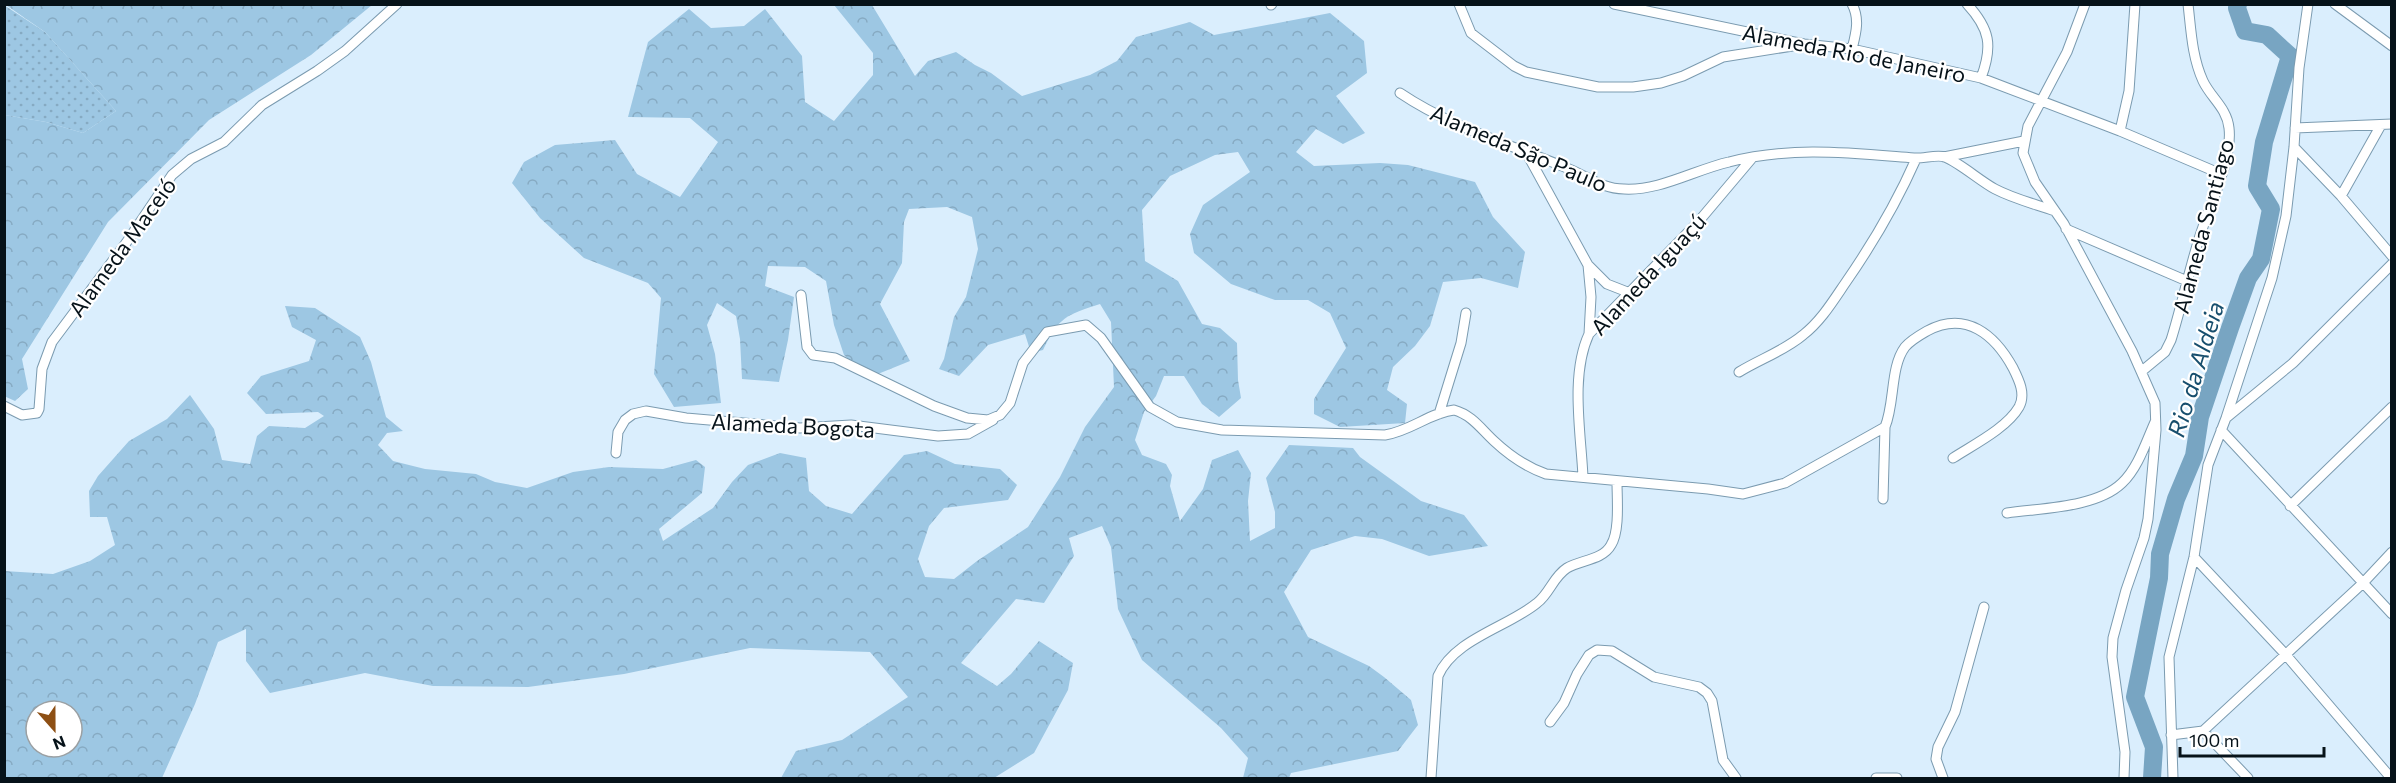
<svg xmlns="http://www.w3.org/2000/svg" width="2396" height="783" font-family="Commissioner,sans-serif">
<defs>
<pattern id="grass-dots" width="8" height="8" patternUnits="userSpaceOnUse" patternTransform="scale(1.5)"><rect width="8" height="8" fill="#9dc7e3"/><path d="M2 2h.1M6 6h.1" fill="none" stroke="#86aac2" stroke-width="1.8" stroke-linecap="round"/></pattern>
<pattern id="forest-crowns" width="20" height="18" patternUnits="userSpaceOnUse" patternTransform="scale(1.5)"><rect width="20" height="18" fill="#9dc7e3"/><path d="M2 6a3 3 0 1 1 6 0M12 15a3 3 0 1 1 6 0" fill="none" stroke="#86aac2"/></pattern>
</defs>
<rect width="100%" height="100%" fill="#daeefd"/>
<path fill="url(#grass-dots)" d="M4,5L45,32L116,111L83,133L46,122L5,115Z"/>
<path fill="url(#forest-crowns)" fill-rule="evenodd" d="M6,5H372L311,55L209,120L108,222L22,359L28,389L15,401L4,396L5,115L46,122L83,133L116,111L45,32Z
M834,5H872L915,76L928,61L956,52L975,65L991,73L1022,96L1090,75L1117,61L1136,37L1190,22L1214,35L1330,13L1364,41L1367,73L1336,96L1365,133L1343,144L1316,129L1296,152L1314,166L1380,163L1408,165L1475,182L1493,217L1525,252L1518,288L1481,278L1443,282L1430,326L1415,346L1393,367L1387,390L1407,404L1405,423L1340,427L1314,414V399L1346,348L1330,313L1308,300H1275L1231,284L1194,253L1190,234L1203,205L1250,172L1238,152L1215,155L1170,176L1142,210L1145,261L1178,281L1202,324L1220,328L1237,343L1238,380L1241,398L1219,417L1202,404L1184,376H1164L1156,396L1144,412L1135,440L1142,455L1166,464L1172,475L1170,486L1180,521L1203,489L1212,460L1238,450L1251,473L1248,501L1250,541L1275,528V512L1266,478L1289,445L1353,448L1360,457L1421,501L1464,515L1488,546L1429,556L1382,539L1355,536L1311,550L1284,592L1308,637L1369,666L1384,677L1411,700L1418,725L1398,751L1291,773L1289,778H1243L1248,758L1221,728L1142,660L1118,609L1111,547L1102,526L1069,538L1074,556L1044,603L1016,599L961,663L997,686L1011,674L1039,641L1073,663L1068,690L1034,753L994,778H781L796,751L842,740L908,697L870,652L750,648L624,674L528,687L433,686L365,673L270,693L246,661V629L218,642L195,704L162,778H5L4,571L53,574L90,561L115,545L107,517H90L89,491L98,476L129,441L167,419L190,395L214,429L222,460L250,464L257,436L269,426L305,428L324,416L318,412L266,414L247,393L261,376L309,361L316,340L292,327L285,306L315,308L360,337L371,362L386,417L403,431L387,433L378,445L393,461L425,469L476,474L495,482L527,488L573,472L609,467L663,469L696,460L705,467L702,493L659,529L663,541L713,508L732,482L748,465L780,453L806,458L809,491L826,506L852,514L904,455L927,451L955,464L1000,469L1017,485L1008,500L944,508L929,526L918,559L925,577L954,579L977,561L1028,527L1060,477L1085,427L1114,387L1111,322L1100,304C1066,315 1059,317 1043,350L1031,353L1025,334L988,345L959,376L939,369L944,359L954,317L966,297L978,249L972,217L947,207L909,209L904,222L902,263L880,304L910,361L868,378L844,355L834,325L826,281L805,267L768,266L765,286L794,297L788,340L779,382L742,379L740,339L736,316L717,303L707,325L715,354L721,403L674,407L654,374L661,298L648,283L584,258L540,218L512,183L524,162L555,145L615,140L637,174L680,197L718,142L690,118L628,117L648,42L689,9L711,28L744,26L765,9L802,56L805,102L834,121L873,75V53ZM36,711H72V747H36Z"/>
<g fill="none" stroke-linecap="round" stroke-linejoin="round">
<path stroke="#78a5c2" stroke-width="18" d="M2152,778L2154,747L2135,697L2159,578L2160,554L2176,499L2194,456L2200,417L2230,328L2248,278L2261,259L2271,209L2257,186L2264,142L2290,56L2267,35L2245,31L2237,8L2238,4"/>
<defs>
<path id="minor" d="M1459,4L1471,33L1514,66L1526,72L1598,87H1633L1661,83L1683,76L1723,57L1799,45
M1614,4L1804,44L1852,49L1981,78L2120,131L2221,174
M1852,4C1860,19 1856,33 1852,49
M1967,4C1990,29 1993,46 1981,78
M2085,4L2067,52L2028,126L2023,153L2035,182L2064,224L2132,351L2155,403L2156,430L2148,519L2144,538L2126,590L2113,638L2112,657L2125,752L2124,778
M2335,4L2392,46
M1271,5L1272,4
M1400,93C1452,128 1512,145 1569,169C1588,177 1603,189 1624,189C1660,191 1694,170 1729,162C1792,146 1850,153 1914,158C1923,159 1937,154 1945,157C1960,163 1980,181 1995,189C2014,199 2035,204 2055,211
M2295,128L2392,124
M2120,131L2129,91L2135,4
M2294,147L2341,196L2392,256
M1526,152L1588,265L1591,297L1589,334
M1944,157L2024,141
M2341,196L2381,125
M2066,229L2187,281
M1588,265L1607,284L1630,293
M801,295L807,347L813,355L835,358L934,406L967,418L988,420L1000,415L1010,403L1023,363L1047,332L1086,325L1101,338L1150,407L1177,422L1222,430L1385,435C1411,431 1429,413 1454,410C1472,415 1481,429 1494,441C1510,456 1526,467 1546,474L1708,489L1743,494L1785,483L1885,427C1895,403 1890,367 1905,347C1911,340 1920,335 1927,331C1966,310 1995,335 2013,368C2019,380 2026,394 2019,407C2007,428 1973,445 1953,458
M2142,371L2165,352L2171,340C2181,308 2188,275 2198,242C2207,210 2233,161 2229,128C2227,108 2211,98 2203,81C2192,57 2191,30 2188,4
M1739,372C1760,359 1784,351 1803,335C1821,321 1833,301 1846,282C1873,243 1897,202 1916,159
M4,406L22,415L37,413L39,409L42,369L52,342L126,243L172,175L191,159L224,142L262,105L317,71L345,51L397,4
M1439,414L1461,343L1466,313
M2226,418L2293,363L2392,264
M2221,430L2392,614
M616,453L618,432L625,420L633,414L646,411L686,418L800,428L851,425L938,436L968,434L993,420
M1583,477C1581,433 1570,375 1589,334L1699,221L1753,157
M1883,499L1885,427
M2290,506L2392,407
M2007,513C2041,508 2096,508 2122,483C2138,468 2146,442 2155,422
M2194,557L2286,655L2391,778
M1550,722L1564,703L1577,674L1589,655L1597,650L1612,651L1654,677L1699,687L1707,693L1712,701L1723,760L1736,778
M2203,731L2248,778
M2171,735L2203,731L2363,583L2392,552
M1431,778L1438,676C1454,639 1508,627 1537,603C1550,593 1553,577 1567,568C1580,560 1603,560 1611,545C1620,531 1617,499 1617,482
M1876,778H1897
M1943,778L1936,759L1938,747L1955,712L1984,607
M2173,778L2169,657L2194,557L2208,465L2226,418L2272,278L2286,216L2294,147L2299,68L2308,4"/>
</defs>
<use href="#minor" stroke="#7b9bb0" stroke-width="11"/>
<use href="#minor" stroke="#fff" stroke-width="9"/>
</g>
<g text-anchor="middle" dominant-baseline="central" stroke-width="4.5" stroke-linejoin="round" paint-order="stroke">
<g font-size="22" fill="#061219" stroke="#fff">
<text transform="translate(1854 53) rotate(11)">Alameda Rio de Janeiro</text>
<text transform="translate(1519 148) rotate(23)">Alameda São Paulo</text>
<text transform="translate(2203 226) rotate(-75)">Alameda Santiago</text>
<text transform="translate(122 247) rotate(-54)">Alameda Maceió</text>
<text transform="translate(1648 274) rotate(-47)">Alameda Iguaçú</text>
<text transform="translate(793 425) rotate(3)">Alameda Bogota</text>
</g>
<g font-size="24" font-style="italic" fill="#174e6d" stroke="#fff">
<text transform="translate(2195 369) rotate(-73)">Rio da Aldeia</text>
</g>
</g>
<rect width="2396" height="783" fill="none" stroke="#061219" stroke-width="12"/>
<g transform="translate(54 729) rotate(159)"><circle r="28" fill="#ffffff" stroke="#9ba0a3" stroke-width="1.5"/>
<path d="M0-4.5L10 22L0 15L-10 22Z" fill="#8d4f14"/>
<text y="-9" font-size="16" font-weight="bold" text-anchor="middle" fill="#061219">N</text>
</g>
<path d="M2180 747v9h144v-9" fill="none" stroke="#061219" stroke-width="3"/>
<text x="2189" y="747" font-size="18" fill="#061219" stroke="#ffffff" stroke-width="4.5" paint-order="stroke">100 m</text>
</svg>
